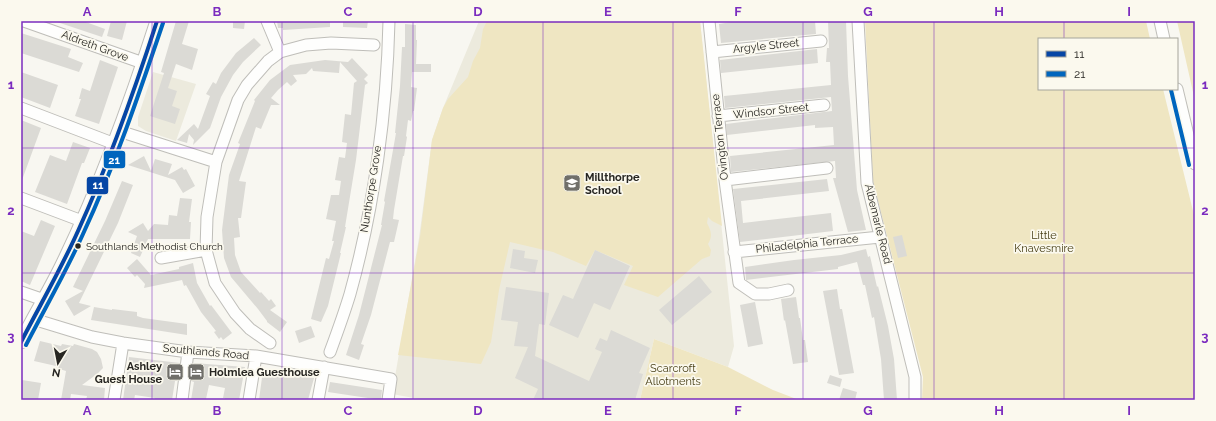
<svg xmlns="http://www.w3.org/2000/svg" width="1216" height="421" font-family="Raleway,sans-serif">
<rect width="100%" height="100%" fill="#f8f7f1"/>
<path fill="#eceadd" d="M479,21H700L734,346L728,367L654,339L640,400H425L392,394L419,238L432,140L443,108Z
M153,72L196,84L176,141L146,131L138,126V117Z"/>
<path fill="#efe6c2" d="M487,21H700L722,226L712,221L708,217L707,223C711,231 713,236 708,244L711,250L710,256L702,259L658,297L624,285L633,266L595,250L586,266L553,252L510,242L499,290L491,342L481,364L398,355L420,237L432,140L443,108L448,99L468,77L473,61L480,48L483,29Z
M865,21H1146L1150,39H1039V89H1163L1195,219V400H922L923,377L873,181Z
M1177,21H1195V101Z
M654,339L728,367L773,390L799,400H640Z"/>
<path fill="#dbdad5" d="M58,21H83L105,29L102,37L57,22Z
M111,21H127L122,40L107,36Z
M176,21H189L182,44L198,49L192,70L176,64L168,88L177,91L172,106L180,109L175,124L150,116L164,73L161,72Z
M233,21H245L244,29L233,28Z
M277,21H330V27L283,30V28H278Z
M343,21H368L367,28L343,27Z
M737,21H815L816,34L721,43L719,24Z
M828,21H846L848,76L857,190L866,230L848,232L833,178H836L835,161L731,172L730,156L834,145L833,127L815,128V125L727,135L726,124L832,111L831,97L725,108L724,96L831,85L830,62H826L827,48H829Z
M405,24L416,25V40H417L416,64H431V72H412L411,87L417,88L414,111H413L411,121L408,120L406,136L407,137L404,156H403L394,210L393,219L399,220L394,242H390L371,315L361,344L364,345L359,360L346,355L359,315L382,225H381L385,202L384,201L396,133H395L400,86L402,47H405Z
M21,33L71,49L68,57L83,63L79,72L21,53Z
M254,38L261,45L243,62L233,75L221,97L210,128L193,145L194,140L189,134L187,143L177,140L194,124L198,129L210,96L206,94L213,82L216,84L221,73L236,53Z
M817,49L818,63L721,73L720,60Z
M352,58L368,75L364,79L368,83L365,85L356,160L345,227H346L340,253H341L328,306L321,322L311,319L326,258L329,259L334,241H332L336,221L326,219L331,195H339L341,181L335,180L339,157L345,158L347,143L342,142L345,114L351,115L354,83L357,81L340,62L339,73L313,71L312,68L306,74L293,75L297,81L291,86L287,82L278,90L271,98L280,105H271L261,129L256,127L239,181L246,182L241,218H238L240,237L234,238L235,255L241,272L260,293L261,292L269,301L271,299L276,306L270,310L287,322L280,332L267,322V321L258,309L231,277L224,258L222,230L229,175L239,147L240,144L238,143L255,101L254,100L270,80L290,65L325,60L348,62Z
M100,60L118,67L99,124L75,116L81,99H79L82,88L90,91Z
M21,72L58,85L50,108L21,97Z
M21,120L41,128L22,180H21Z
M73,142L90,148L84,163H82L67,204L35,192L50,155L66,161Z
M144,156L151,171L155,159L172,164L168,175L182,167L184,170L186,169L195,186L183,193L175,180L128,165Z
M827,179L829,191L741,201L743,223L831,213L833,231L740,242L733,189Z
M122,181L133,185L118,223L79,303L91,306L74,316L65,301L83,291L73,287L105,221Z
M180,198L192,199L189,222H191L190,239H148L140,257L131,253L137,236L128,232L143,223L148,231L154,224L168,225L169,215L177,216Z
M41,220L55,226L30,285L21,281V231L34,236Z
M902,235L907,256L898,258L893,237Z
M513,249L525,251L524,258L538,260L535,273L510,268Z
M866,249L868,257L870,256L877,287L878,286L888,326L894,359L897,400H884L881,359L874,317L872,318L865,285H863L857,262L838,267V269L746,280L745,267L794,260L841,255Z
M595,250L630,266L610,310L594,303L578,338L549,325L563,295L573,299Z
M137,259L151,275L179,269V267L193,263L197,283L210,306L211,305L232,333L223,340L221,337L219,339L214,332L216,331L201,312L186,285L184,286L182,280L144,288L145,284L137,275L135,277L127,268Z
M699,276L712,292L672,325L659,310Z
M506,287L549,293L545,325L539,324L535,356L589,381L602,352L595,349L600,338L607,341L611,330L650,348L639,373L643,374L635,400H533L538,389L515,378L528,347L514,346L518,322L501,320Z
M837,289L840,309H842L854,373L839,375L823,291Z
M796,297L799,318H800L803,340H805L808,362L793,364L785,320L784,321L781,299Z
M755,302L763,344L748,347L740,305Z
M94,307L112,310V309L137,312V316L143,318L187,324V335L91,320Z
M311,326L315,337L299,343L295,331Z
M40,341L61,346L62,344L73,346L74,344L92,349L97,352L101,359L103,368L97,374L82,385L105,388L104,400H86L87,396L71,394L70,400H61L66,371L56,368V366L34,361Z
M129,357L180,363L177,381H175L172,400H154L155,398L135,395L134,400H123Z
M194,363L245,367L239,400H224L225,398H223L225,388L209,385L206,399L191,400L194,382L191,381Z
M263,370L314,378L308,400H259Z
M830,375L842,379L840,387L827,383Z
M22,380L41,383L38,400H21Z
M330,382L382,390L381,400L328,392Z
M843,388L857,392L855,400H839Z"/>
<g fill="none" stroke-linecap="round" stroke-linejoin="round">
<defs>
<path id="minor" d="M24,21L143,63
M267,21L280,52
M709,21L725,180L739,283L755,294H769L788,290
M858,21L867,183L915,377V400
M1160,21L1164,39
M712,52L821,41
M1177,89L1195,164
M21,108L115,144
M718,116L824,105
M119,131L216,162
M725,180L827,168
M21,198L82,221
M734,252L880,237
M161,258L206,250
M21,292L44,300
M33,319L92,337L123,343L188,352L256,356L391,379L388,400
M270,343L250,329L235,313L215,283L206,250L207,217L216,162L238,100L247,85L268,61L280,52L306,45L331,43L374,45
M330,352C337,333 344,314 350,294C374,208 387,111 389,21
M114,400L123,343
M182,400L188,352
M249,400L256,356
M318,400L324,367"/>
<path id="tertiary" d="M21,342C35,314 52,287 65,259C102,182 131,102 157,21"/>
</defs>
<use href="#minor" stroke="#bfbeb9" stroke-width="13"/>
<use href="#tertiary" stroke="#bfbeb9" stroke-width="15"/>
<use href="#minor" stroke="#fefefd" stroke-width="11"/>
<use href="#tertiary" stroke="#fefefd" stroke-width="13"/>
<defs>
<path id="bus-1" d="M21,342C40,305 61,269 78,231C109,163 134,92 157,21"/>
<path id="bus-2" d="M1171,90L1189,165
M26,345C45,308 66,272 83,234C115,165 139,94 163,23"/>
</defs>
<use href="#bus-1" stroke="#fbf9ee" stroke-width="7"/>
<use href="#bus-2" stroke="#fbf9ee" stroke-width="7"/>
<use href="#bus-1" stroke="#0646a5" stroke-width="4"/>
<use href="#bus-2" stroke="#0065bd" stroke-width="4"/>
</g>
<path fill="none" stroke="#7b2cbf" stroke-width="1" stroke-opacity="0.55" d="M152,21V400M282,21V400M413,21V400M543,21V400M673,21V400M803,21V400M934,21V400M1064,21V39M1064,89V400M21,148H1195M21,273H1195"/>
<defs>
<symbol id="school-square" viewBox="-11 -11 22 22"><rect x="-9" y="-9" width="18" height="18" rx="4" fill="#706f6a" stroke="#fbf9ee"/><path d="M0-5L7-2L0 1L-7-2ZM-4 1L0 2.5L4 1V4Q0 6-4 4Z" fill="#fff"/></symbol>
<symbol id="hotel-square" viewBox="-11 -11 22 22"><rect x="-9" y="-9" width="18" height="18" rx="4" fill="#706f6a" stroke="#fbf9ee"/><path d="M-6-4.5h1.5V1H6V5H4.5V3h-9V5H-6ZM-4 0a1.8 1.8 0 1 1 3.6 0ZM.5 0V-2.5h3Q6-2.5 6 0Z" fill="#fff"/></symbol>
</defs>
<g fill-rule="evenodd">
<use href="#school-square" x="562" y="173" width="20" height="20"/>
<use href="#hotel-square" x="165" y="362" width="20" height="20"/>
<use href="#hotel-square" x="186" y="362" width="20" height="20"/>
</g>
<circle fill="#272622" stroke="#fbf9ee" stroke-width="1.5" cx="78" cy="246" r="3.5"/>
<g text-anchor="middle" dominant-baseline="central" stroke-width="3.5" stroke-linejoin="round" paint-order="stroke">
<g font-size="10" fill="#272622" stroke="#fbf9ee" text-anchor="start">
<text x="86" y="246">Southlands Methodist Church</text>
</g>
<g font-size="11" fill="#272622" stroke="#fbf9ee">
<text transform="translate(95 46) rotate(20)">Aldreth Grove</text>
<text transform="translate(766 46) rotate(-6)">Argyle Street</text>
<text transform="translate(771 111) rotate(-6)">Windsor Street</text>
<text transform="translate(720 137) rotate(-96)">Ovington Terrace</text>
<text transform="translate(371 189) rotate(-81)">Nunthorpe Grove</text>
<text transform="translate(878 224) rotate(76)">Albemarle Road</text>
<text transform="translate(807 244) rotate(-6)">Philadelphia Terrace</text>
<text transform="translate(206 352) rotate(5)">Southlands Road</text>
</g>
<g font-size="11" font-weight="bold" fill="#272622" stroke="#fbf9ee" text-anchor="start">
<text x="585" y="177">Millthorpe<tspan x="585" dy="13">School</tspan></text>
<text x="162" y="366" text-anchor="end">Ashley<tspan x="162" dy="13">Guest House</tspan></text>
<text x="209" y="372">Holmlea Guesthouse</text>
</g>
<g font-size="11" fill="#473e15" stroke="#fbf9ee">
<text x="1044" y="235">Little<tspan x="1044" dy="13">Knavesmire</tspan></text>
<text x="673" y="368">Scarcroft<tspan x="673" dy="13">Allotments</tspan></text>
</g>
</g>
<g stroke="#fbf9ee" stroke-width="1.5">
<rect x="103" y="150" width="23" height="19" rx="4" fill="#0065bd"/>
<rect x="86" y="176" width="23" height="19" rx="4" fill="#0646a5"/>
</g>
<g font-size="11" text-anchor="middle" font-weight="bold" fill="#fff">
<text x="114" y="164">21</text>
<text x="98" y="189">11</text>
</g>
<rect width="1216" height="421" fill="none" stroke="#fbf9ee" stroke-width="44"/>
<rect x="1038" y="38" width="140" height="52" fill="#fbf9ee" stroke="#a6a59c"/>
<rect x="1046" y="51" width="20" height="6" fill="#0646a5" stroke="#a6a59c"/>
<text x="1074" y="58" font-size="12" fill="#272622">11</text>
<rect x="1046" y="71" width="20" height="6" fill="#0065bd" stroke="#a6a59c"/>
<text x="1074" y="78" font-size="12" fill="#272622">21</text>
<g transform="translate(58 363) rotate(190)" stroke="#fbf9ee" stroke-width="3" paint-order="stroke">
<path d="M0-3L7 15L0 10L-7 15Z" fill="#272622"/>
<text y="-6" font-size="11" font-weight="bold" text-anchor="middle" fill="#272622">N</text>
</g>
<rect x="22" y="22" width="1172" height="377" fill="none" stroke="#7b2cbf" stroke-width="1.5"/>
<g font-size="13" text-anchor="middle" font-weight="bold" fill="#7b2cbf">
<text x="87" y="16">A</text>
<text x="217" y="16">B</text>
<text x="348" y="16">C</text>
<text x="478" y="16">D</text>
<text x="608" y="16">E</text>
<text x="738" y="16">F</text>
<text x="868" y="16">G</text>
<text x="999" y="16">H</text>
<text x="1129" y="16">I</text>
<text x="11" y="89">1</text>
<text x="1205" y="89">1</text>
<text x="11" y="215">2</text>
<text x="1205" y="215">2</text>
<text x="11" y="341">3</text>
<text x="1205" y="341">3</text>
<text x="87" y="415">A</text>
<text x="217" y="415">B</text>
<text x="348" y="415">C</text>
<text x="478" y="415">D</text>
<text x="608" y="415">E</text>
<text x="738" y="415">F</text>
<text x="868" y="415">G</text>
<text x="999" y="415">H</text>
<text x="1129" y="415">I</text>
</g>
</svg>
